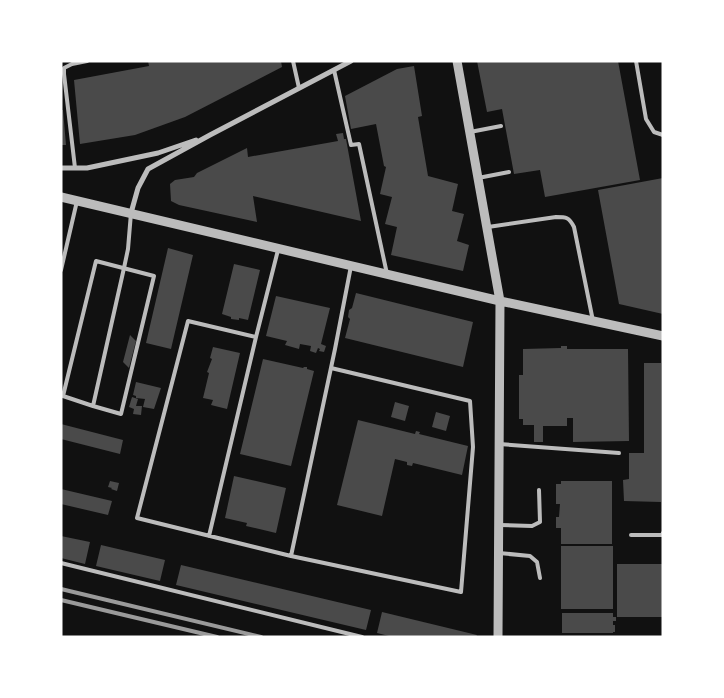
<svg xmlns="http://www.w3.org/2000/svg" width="724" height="698" font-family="'IBM Plex Sans',sans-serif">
<rect width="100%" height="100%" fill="#111"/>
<path fill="#4a4a4a" d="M148,61H281L282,67L185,117L135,135L80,144L74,80L149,66Z
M477,61H618L640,180L545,197L540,170L514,174L502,109L487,112Z
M414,66L422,116L418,117L428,176L458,184L452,211L464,214L457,241L469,245L463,271L391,255L397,227L385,224L392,197L380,194L386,167L384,166L376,124L351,129L345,96L397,69Z
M61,110H63L66,145H61Z
M343,133L344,139H346L361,221L253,196L257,222L179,205L171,201L170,184L175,180L194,177L197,173L247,148L248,157L338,141L336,134Z
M663,178V314L619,304L598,190Z
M168,248L193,255L171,349L146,343Z
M234,264L260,270L248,320L239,318V320L231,319V317L222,314Z
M356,293L473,322L463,367L345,338L350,319L348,317L349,310L352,308Z
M276,296L330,308L321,344L326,346L324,352L319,351L320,349L318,348L316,353L310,351L311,346L300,344L299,349L285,345L287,341L266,336Z
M130,335L136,341L129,368L123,362Z
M561,346H567V349H628L629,441L573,442V418H567V426H543V442H534V425H523V419H519V375H523V349L561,348Z
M213,347L240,353L227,409L211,405L213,400L203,398L209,373L207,372L212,359L210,358Z
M263,359L303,368L304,367H307V369L314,371L291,466L240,454Z
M644,363H661V502L624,501L623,480L629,479V453H644Z
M136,382L161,388L154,409L143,407L145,399L136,398V396L133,395Z
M132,397L138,399L136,406H142L141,415L133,414L134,409L129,407Z
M395,402L409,406L405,421L391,417Z
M436,412L450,416L446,431L432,427Z
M358,420L415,434L416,431L420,432L419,434L468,446L462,475L413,463L412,466L407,465V462L395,459L382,516L337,505Z
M61,424L123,440L120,454L61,439Z
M234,476L286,488L276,533L246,526L247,523L225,518Z
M110,481L119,483L117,491L111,489L112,488L108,487Z
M561,481H612V544H561V528H556V517H559L560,504H556V484H561Z
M61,489L112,501L108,515L61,504Z
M61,536L90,542L85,564L61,558Z
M101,545L165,560L160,581L96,566Z
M561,546H613V609H561Z
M617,564H663V617H617Z
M181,565L371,610L366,630L176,585Z
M382,612L477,635L476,637H393L377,633Z
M562,613H613V617H616V621H613V625H615V632H613V633H562Z"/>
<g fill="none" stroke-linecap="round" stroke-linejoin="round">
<path stroke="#bcbcbc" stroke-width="4" d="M293,61L299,88
M636,61L646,119L654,132L663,135
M334,70L351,145L359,144L387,274
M470,132L501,126
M75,168L64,74V68L72,64L87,61
M478,178L509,172
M488,227L556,217C566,217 569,217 574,227L593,321
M278,250L256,337L188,321L137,518L291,556L335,349L351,266
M61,270L77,201
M93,406L121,414L154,276L96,261L63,396L93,406L124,268L128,249L131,213
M499,444L619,453
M499,525L532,526L540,522L539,490
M631,535H662L663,533
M209,536L256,337
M499,553L530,556L537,562L540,578
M291,556L461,592L473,447L470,401L331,368
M61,563L362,637"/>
<path stroke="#bcbcbc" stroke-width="5" d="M61,168H87L158,153L196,140
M131,213L138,188L148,169L210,135L351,61"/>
<path stroke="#bcbcbc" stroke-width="9" d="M457,61L500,301L498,637
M61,197L500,301L663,336"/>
<path stroke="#9a9a9a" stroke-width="4" d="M61,589L261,637
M61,600L217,637"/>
</g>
<rect width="724" height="698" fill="none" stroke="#ffffff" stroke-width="125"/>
</svg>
